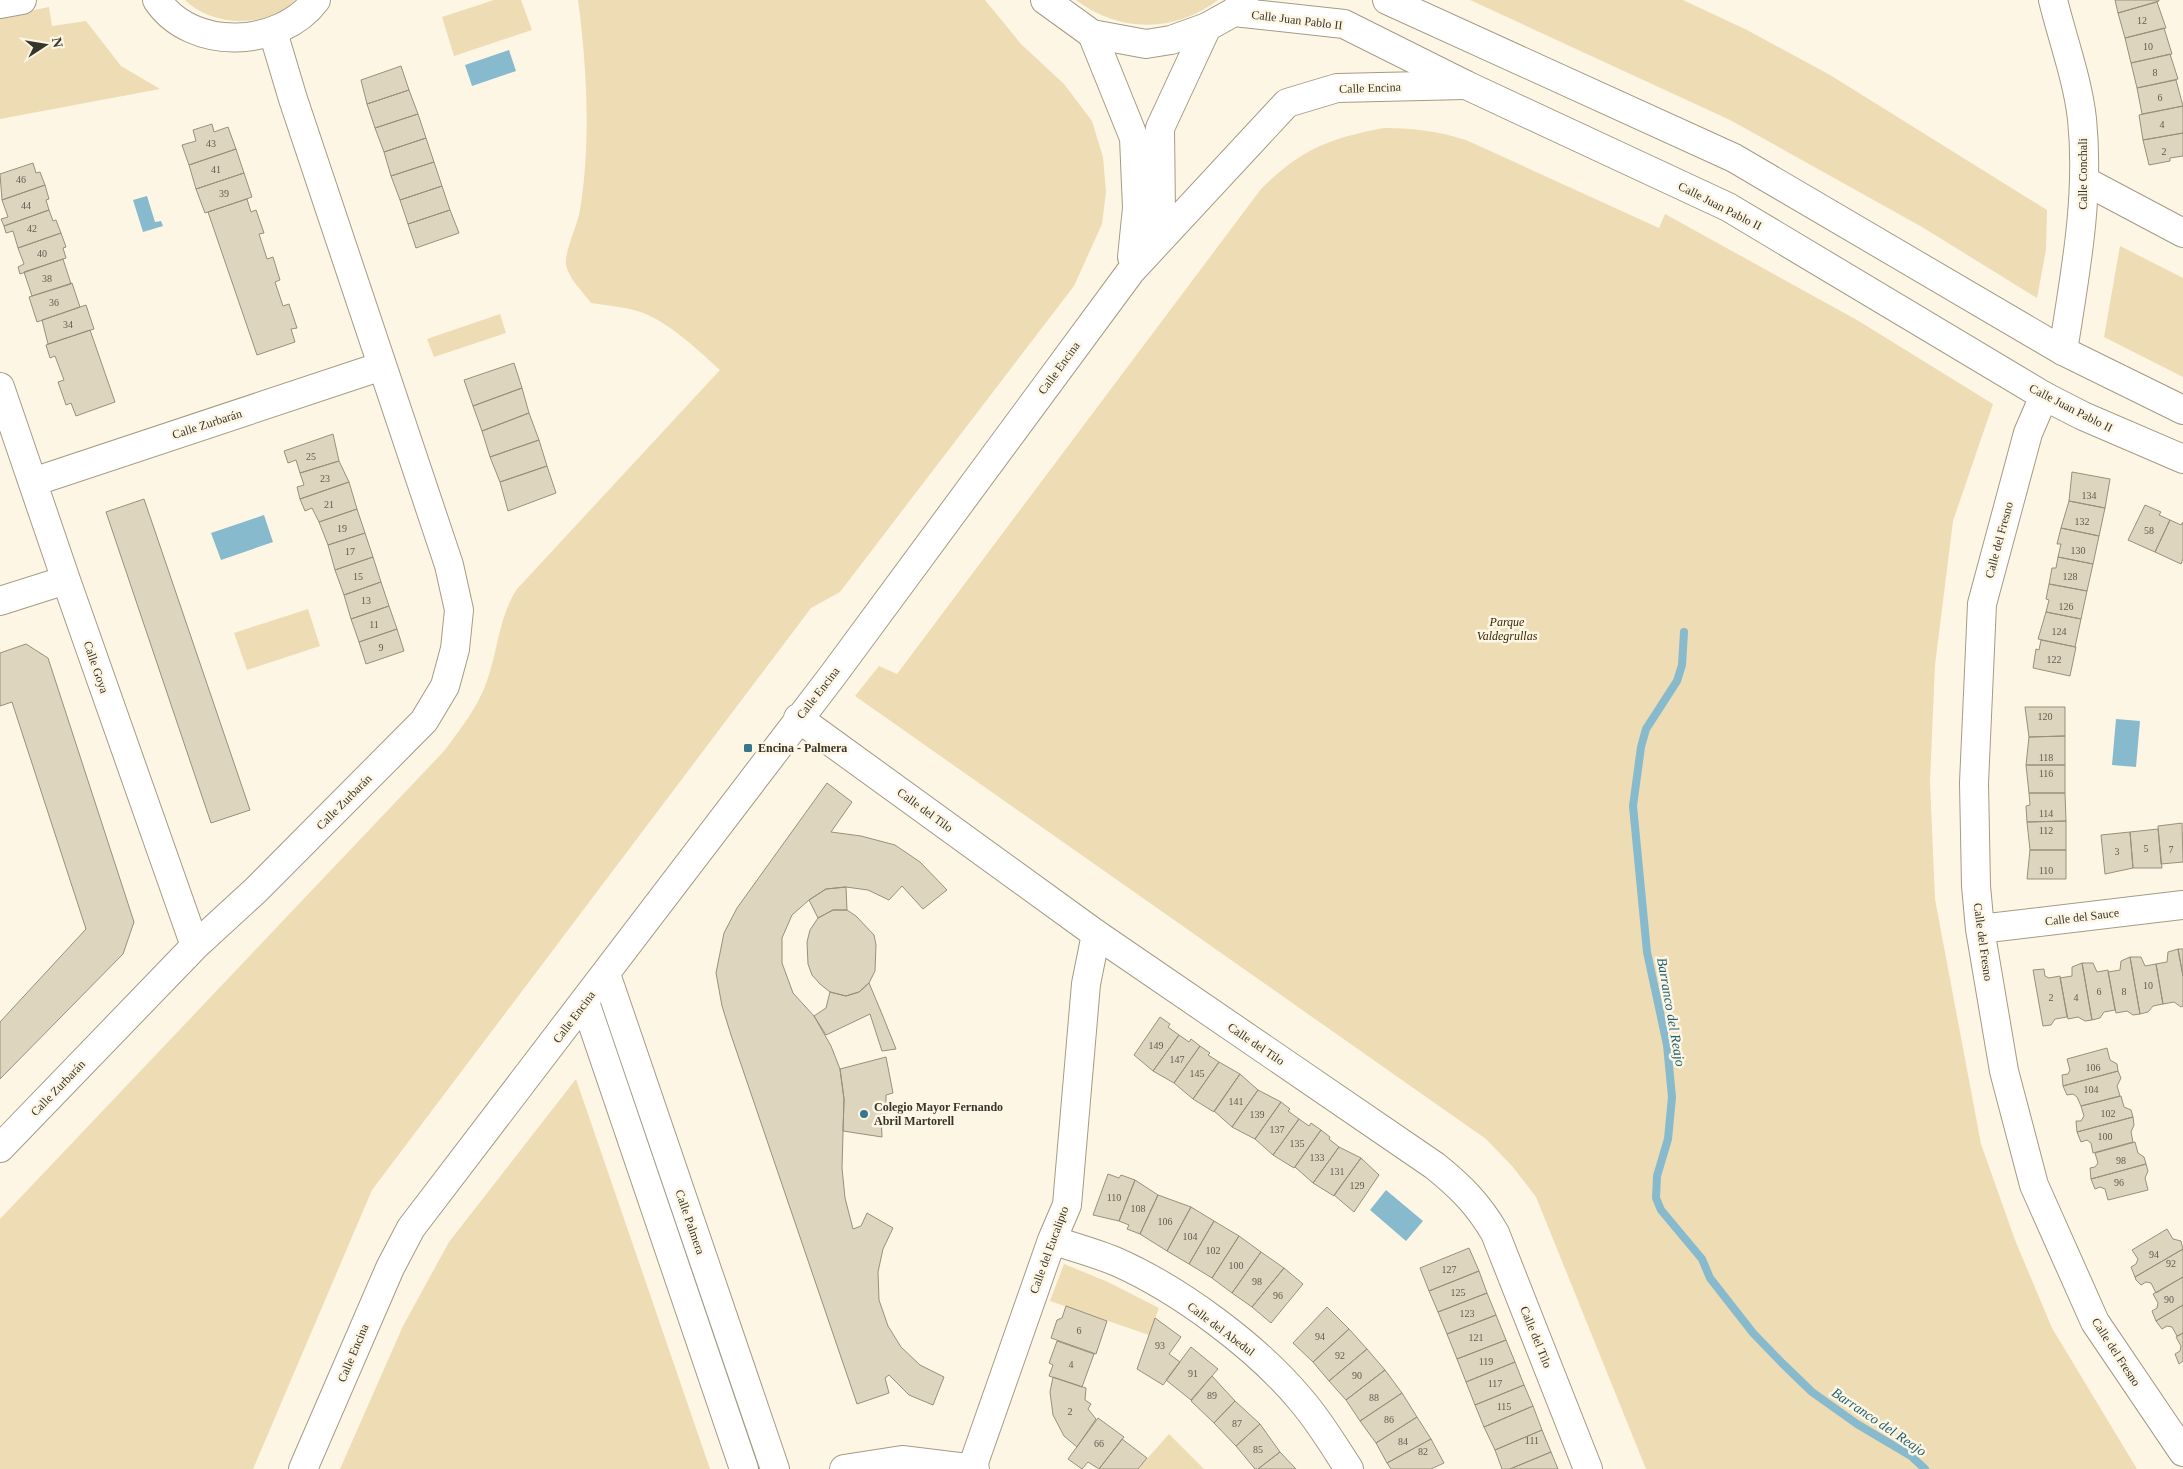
<svg xmlns="http://www.w3.org/2000/svg" width="2183" height="1469" font-family="'Times New Roman',serif">
<rect width="100%" height="100%" fill="#fef6e4"/>
<path fill="#eddcb4" d="M185,0H295C268,29 212,27 185,0Z
M494,0H521L532,30L454,56L442,17Z
M578,0H985L1021,44L1064,84L1092,121L1103,157L1106,192L1102,224L1074,286L840,592L811,608L372,1190L253,1469H0V1219L445,750C461,728 478,707 487,681C498,650 499,616 517,589L720,370C699,351 674,327 648,315C631,307 610,306 591,303C583,292 569,279 566,265C564,254 578,223 580,210C591,143 587,67 578,0Z
M1076,0H1218C1175,33 1119,33 1076,0Z
M1470,0H1683L1747,30L1830,75L2047,210L2046,250L2037,298L1922,227L1730,120Z
M49,7L52,26L86,21L121,66L160,89L0,119V17Z
M1384,128C1412,128 1438,131 1466,140L1659,228L1665,214L1857,320L1993,404L1953,521L1935,665L1930,782L1935,899L1981,1144L2015,1240L2052,1328L2137,1469H1646L1536,1197L1512,1166L1486,1139L855,696L879,666L897,674L1261,189C1301,149 1330,138 1384,128Z
M2120,246L2183,278V377L2104,337Z
M500,314L506,333L434,357L427,339Z
M308,609L320,646L247,670L234,633Z
M576,1079L710,1469H340L403,1326L449,1242Z
M1064,1264L1108,1282L1159,1308L1149,1335L1050,1301Z
M1169,1434L1204,1469H1138Z"/>
<path fill="#87bacc" d="M509,50L516,71L472,86L465,65Z
M147,196L155,222L161,221L163,226L143,232L133,200Z
M264,515L273,542L221,560L211,533Z
M2116,719L2140,721L2136,767L2112,765Z
M1386,1190L1423,1221L1406,1241L1370,1210Z"/>
<g fill="none" stroke-linecap="round" stroke-linejoin="round">
<path stroke="#87bacc" stroke-width="8" d="M1684,632L1682,665L1677,681L1646,729L1641,747L1633,806L1647,952L1667,1045L1672,1097L1668,1139L1657,1176L1656,1198L1661,1210L1702,1259L1710,1278L1753,1333L1782,1363L1812,1392L1857,1424L1911,1456L1925,1469"/>
</g>
<path fill="#ded5be" stroke="#998f7b" d="M2115,0H2159V1L2118,13Z
M2157,2L2166,28L2125,38L2118,13Z
M2164,28L2172,54L2131,63L2125,38Z
M2170,54L2178,79L2137,88L2131,63Z
M401,66L409,90L367,104L361,80Z
M2176,80L2183,106L2142,114L2137,88Z
M409,90L418,114L375,128L367,104Z
M2183,106V133L2143,140L2139,115Z
M418,114L426,138L384,152L375,128Z
M212,124L214,132L228,127L236,149L189,165L182,145L196,141L193,130Z
M2183,133V156L2170,158V161L2149,165L2143,140Z
M426,138L434,162L391,176L384,152Z
M236,149L244,173L196,189L189,165Z
M434,162L442,186L400,200L391,176Z
M33,163L36,173L40,172L45,185L2,200L0,174Z
M244,173L252,197L205,213L196,189Z
M45,185L49,199L46,200L49,210L4,226L1,219L8,217L2,200Z
M442,186L450,210L408,224L400,200Z
M247,199L251,212L256,210L264,233L259,234L267,259L273,257L280,280L275,282L283,306L289,304L297,328L291,329L295,342L257,355L208,212Z
M49,210L53,221L56,220L61,233L18,248L13,231L6,233L4,226Z
M450,210L459,233L416,248L408,224Z
M61,233L66,247L63,248L66,258L20,274L18,267L24,264L18,248Z
M63,259L71,284L32,296L24,272Z
M72,283L80,307L37,322L29,297Z
M86,305L94,329L48,344L42,320Z
M90,330L115,402L76,416L71,403L66,405L58,382L64,380L55,356L50,358L46,345Z
M514,363L522,388L473,406L464,380Z
M522,388L529,413L482,431L473,406Z
M529,413L539,440L490,457L482,431Z
M333,434L339,461L300,473L296,460L288,463L284,451Z
M539,440L547,466L500,482L490,457Z
M339,461L349,482L300,499L297,487L304,485L300,473Z
M547,466L556,493L508,511L500,482Z
M2072,472L2110,479L2105,508L2069,501Z
M349,482L357,509L319,522L312,508L305,511L300,499Z
M144,499L250,810L211,823L106,512Z
M2069,501L2105,508L2099,536L2061,528Z
M2145,505L2161,512L2159,515L2170,520L2155,552L2128,540Z
M357,509L365,533L328,545L319,522Z
M2170,520L2181,525L2183,522V559L2181,564L2155,552Z
M2061,528L2099,536L2093,564L2058,557L2061,544H2057Z
M365,533L373,557L335,570L328,545Z
M373,557L381,582L344,595L335,570Z
M2058,557L2093,564L2087,591L2049,584L2052,568H2056Z
M381,582L389,606L351,619L344,595Z
M2049,584L2087,591L2081,619L2046,612L2049,600L2046,599Z
M389,606L397,629L359,642L351,619Z
M2046,612L2081,619L2075,647L2038,639Z
M397,629L404,651L366,664L359,642Z
M2041,640L2076,647L2070,676L2033,668L2036,649L2039,650Z
M26,644L48,658L134,922L123,954L0,1079V1022L86,929L12,702L0,706V653Z
M2025,707H2065V736L2029,737Z
M2065,736V765H2026L2029,737Z
M2026,765H2065V793H2029Z
M827,783L852,802L831,832L861,836L895,845L920,862L947,890L923,909L902,886L889,900L868,890L846,887L826,889L809,900L792,915L782,938V963L793,993L814,1016L831,1046L840,1069L844,1099L842,1168L845,1198L853,1229L861,1226L867,1213L893,1228L883,1249L878,1272L879,1300L888,1326L901,1347L920,1365L944,1377L933,1405L909,1395L889,1375L885,1378L889,1393L857,1404L731,1035L722,1006L716,973L724,933L737,908Z
M2029,793H2065L2066,821L2027,822L2026,806L2030,805Z
M2066,821V850H2030L2027,822Z
M2182,823L2183,862L2161,864L2158,826Z
M2158,829L2162,868H2133L2130,832Z
M2130,832L2133,868L2105,874L2101,835Z
M2030,850H2066V879H2027Z
M846,887L847,910H833L818,918L809,900L826,889Z
M833,910H847L856,916L874,935L876,945L875,971L869,983L859,992L846,996L830,992L820,984L812,975L808,964L807,942L810,930L818,918Z
M2178,949L2183,976V1006L2181,1007L2174,1002L2163,1004L2156,964L2167,962L2168,952Z
M2178,949H2183V976Z
M2130,957L2140,1014L2133,1015L2127,1011L2116,1013L2108,972L2120,970L2121,961Z
M2130,957H2141L2145,966L2156,964L2163,1004L2153,1006L2148,1012L2140,1014Z
M2082,963L2092,1020L2085,1021L2078,1017L2068,1019L2060,978L2072,976V967Z
M2082,963H2093L2097,972L2108,970L2115,1010L2104,1012L2100,1018L2092,1020Z
M2044,969L2045,976L2049,978L2060,976L2067,1017L2055,1019L2051,1025L2043,1026L2033,970Z
M869,983L882,1014L896,1049L882,1051L870,1014L826,1035L814,1016L826,1008L830,992L846,996L859,992Z
M1160,1017L1170,1024L1168,1027L1179,1035L1153,1071L1134,1055Z
M1179,1035L1189,1042L1191,1039L1200,1046L1174,1083L1153,1071Z
M1200,1046L1210,1053L1208,1055L1219,1062L1193,1099L1174,1083Z
M2107,1048L2110,1060L2117,1064L2118,1071L2063,1086L2062,1075L2068,1074L2070,1070L2067,1059Z
M886,1057L893,1093L886,1095V1114L881,1115L882,1137L843,1131L844,1099L840,1069Z
M1219,1062L1240,1074L1214,1112L1193,1099Z
M2118,1071L2121,1078L2117,1086L2120,1096L2081,1106L2077,1097L2073,1094L2067,1095L2063,1086Z
M1240,1074L1258,1090L1232,1127L1214,1111Z
M1258,1090L1281,1102L1255,1139L1232,1127Z
M2121,1096L2124,1107L2131,1110L2133,1117L2077,1132L2076,1121H2081L2084,1116L2081,1106Z
M1281,1102L1290,1109L1288,1111L1299,1119L1273,1155L1255,1139Z
M2133,1117L2134,1125L2131,1132L2133,1142L2093,1153L2091,1143L2087,1140L2081,1142L2077,1132Z
M1299,1119L1309,1126L1311,1123L1321,1130L1294,1168L1273,1155Z
M1321,1130L1330,1137L1329,1139L1339,1147L1313,1183L1295,1167Z
M2135,1142L2138,1153L2144,1157L2146,1164L2091,1179L2090,1168L2095,1167L2098,1163L2095,1153Z
M1339,1147L1361,1158L1334,1196L1313,1183Z
M1361,1158L1379,1175L1354,1212L1334,1195Z
M2146,1164L2148,1171L2145,1178L2148,1190L2108,1200L2105,1189L2100,1187L2095,1189L2091,1179Z
M1108,1174L1119,1178L1121,1175L1135,1180L1119,1221L1093,1215Z
M1135,1180L1158,1195L1140,1234L1127,1229L1129,1225L1119,1221Z
M1158,1195L1191,1207L1167,1251L1140,1234Z
M1191,1207L1214,1221L1189,1264L1167,1251Z
M1214,1221L1239,1236L1212,1278L1189,1264Z
M2167,1229L2173,1239L2181,1241L2183,1249L2135,1277L2131,1267L2136,1264L2138,1259L2132,1250Z
M1239,1236L1261,1252L1232,1293L1212,1278Z
M1469,1248L1479,1271L1429,1291L1420,1268Z
M2183,1249V1277L2156,1293L2151,1283L2146,1282L2141,1285L2136,1280L2135,1277Z
M1261,1252L1284,1268L1252,1307L1232,1293Z
M1284,1268L1303,1284L1271,1323L1252,1307Z
M1479,1271L1487,1293L1438,1312L1429,1291Z
M2183,1277V1305L2156,1321L2152,1311L2157,1308L2158,1303L2153,1294Z
M1487,1293L1496,1315L1447,1334L1438,1312Z
M2183,1305V1333L2177,1336L2172,1327L2167,1326L2162,1329L2156,1321Z
M1066,1306L1107,1321L1096,1354L1051,1338L1057,1320L1062,1318Z
M1327,1307L1349,1329L1313,1362L1293,1343Z
M1496,1315L1506,1340L1457,1359L1447,1334Z
M1155,1318L1181,1337L1169,1354L1180,1362L1163,1385L1137,1369Z
M1349,1329L1367,1349L1329,1381L1313,1362Z
M2183,1333V1361L2179,1364L2175,1354L2180,1351L2181,1346L2176,1337Z
M1506,1340L1515,1362L1466,1382L1457,1359Z
M1057,1341L1094,1354L1082,1387L1049,1376L1053,1365L1049,1363Z
M1191,1347L1218,1369L1191,1400L1166,1380Z
M1367,1349L1385,1370L1346,1400L1329,1381Z
M1515,1362L1524,1385L1475,1405L1466,1382Z
M1385,1370L1402,1393L1360,1421L1346,1400Z
M1212,1376L1235,1401L1214,1423L1191,1401Z
M1053,1377L1086,1388L1085,1400L1091,1404L1088,1409L1096,1419L1077,1447L1064,1436L1053,1415L1050,1392Z
M1524,1385L1533,1406L1484,1427L1475,1405Z
M1402,1393L1417,1417L1376,1443L1360,1421Z
M1235,1401L1260,1424L1236,1446L1214,1423Z
M1533,1406L1542,1430L1495,1450L1484,1427Z
M1417,1417L1431,1439L1387,1463L1376,1443Z
M1098,1418L1124,1437L1099,1469L1088,1462L1082,1469L1068,1459Z
M1260,1424L1280,1452L1258,1469H1255L1236,1446Z
M1542,1430L1551,1452L1510,1469H1502L1495,1450Z
M1122,1439L1147,1458L1138,1469H1099Z
M1431,1439L1444,1463L1431,1469H1391L1387,1463Z
M1280,1452L1296,1469H1258Z
M1551,1452L1558,1469H1510Z"/>
<g fill="none" stroke-linecap="round" stroke-linejoin="round">
<defs>
<path id="street" d="M2053,0C2062,37 2078,81 2082,119C2090,197 2075,274 2063,351
M1092,34L1134,138L1137,208L1132,257
M2085,181L2183,233
M1145,243L1161,213L1160,128L1207,27
M0,387L66,580L195,946
M2044,396L2028,433L1982,604L1974,783L1976,886L1980,929L2004,1071L2034,1185L2095,1322L2183,1452
M33,482L382,366
M0,601L66,580
M798,718L1096,934L1435,1166C1461,1187 1478,1204 1495,1233L1588,1469
M1980,929L2183,905
M606,974L775,1469
M585,1002L744,1469
M0,1148L195,946L256,890L424,721L445,686L455,649L459,610L449,565L293,99L273,32
M1052,1240C1073,1247 1096,1253 1117,1262C1180,1290 1257,1347 1301,1400C1320,1422 1334,1446 1349,1469
M972,1468L1052,1240L1067,1205L1086,984L1096,934
M303,1469L390,1268L411,1228L833,675L1131,271L1287,103L1337,88L1466,85
M844,1469L902,1460L975,1469"/>
<path id="secondary" d="M157,0C192,52 280,48 316,0
M1045,0L1092,34L1146,44L1171,40L1207,27L1234,12L1244,0
M1387,0L1734,158L2063,351L2183,410
M0,4L22,0
M1234,12L1344,24L1466,85L1728,207L2044,396L2083,416L2183,459"/>
</defs>
<use href="#street" stroke="#a49b86" stroke-width="30"/>
<use href="#secondary" stroke="#a49b86" stroke-width="30"/>
<use href="#street" stroke="#fff" stroke-width="28"/>
<use href="#secondary" stroke="#fff" stroke-width="28"/>
</g>
<g fill="#37768b" stroke="#fef6e4" stroke-width="2">
<rect x="743" y="743" width="10" height="10" rx="2.5"/>
<circle cx="864" cy="1114" r="5"/>
</g>
<g text-anchor="middle" dominant-baseline="central" stroke-width="5" stroke-linejoin="round" paint-order="stroke">
<g font-size="10" fill="#615c50">
<text x="2142" y="20">12</text>
<text x="2148" y="46">10</text>
<text x="2155" y="72">8</text>
<text x="2160" y="97">6</text>
<text x="2162" y="124">4</text>
<text x="211" y="143">43</text>
<text x="2164" y="151">2</text>
<text x="216" y="169">41</text>
<text x="21" y="179">46</text>
<text x="224" y="193">39</text>
<text x="26" y="205">44</text>
<text x="32" y="228">42</text>
<text x="42" y="253">40</text>
<text x="47" y="278">38</text>
<text x="54" y="302">36</text>
<text x="68" y="324">34</text>
<text x="311" y="456">25</text>
<text x="325" y="478">23</text>
<text x="2089" y="495">134</text>
<text x="329" y="504">21</text>
<text x="2082" y="521">132</text>
<text x="342" y="528">19</text>
<text x="2149" y="530">58</text>
<text x="2078" y="550">130</text>
<text x="350" y="551">17</text>
<text x="358" y="576">15</text>
<text x="2070" y="576">128</text>
<text x="366" y="600">13</text>
<text x="2066" y="606">126</text>
<text x="374" y="624">11</text>
<text x="2059" y="631">124</text>
<text x="381" y="647">9</text>
<text x="2054" y="659">122</text>
<text x="2045" y="716">120</text>
<text x="2046" y="757">118</text>
<text x="2046" y="773">116</text>
<text x="2046" y="813">114</text>
<text x="2046" y="830">112</text>
<text x="2146" y="848">5</text>
<text x="2171" y="849">7</text>
<text x="2117" y="851">3</text>
<text x="2046" y="870">110</text>
<text x="2148" y="985">10</text>
<text x="2099" y="991">6</text>
<text x="2124" y="991">8</text>
<text x="2051" y="997">2</text>
<text x="2076" y="997">4</text>
<text x="1156" y="1045">149</text>
<text x="1177" y="1059">147</text>
<text x="2093" y="1067">106</text>
<text x="1197" y="1073">145</text>
<text x="2091" y="1089">104</text>
<text x="1236" y="1101">141</text>
<text x="2108" y="1113">102</text>
<text x="1257" y="1114">139</text>
<text x="1277" y="1129">137</text>
<text x="2105" y="1136">100</text>
<text x="1297" y="1143">135</text>
<text x="1317" y="1157">133</text>
<text x="2121" y="1160">98</text>
<text x="1337" y="1171">131</text>
<text x="2119" y="1182">96</text>
<text x="1357" y="1185">129</text>
<text x="1114" y="1197">110</text>
<text x="1138" y="1208">108</text>
<text x="1165" y="1221">106</text>
<text x="1190" y="1236">104</text>
<text x="1213" y="1250">102</text>
<text x="2154" y="1254">94</text>
<text x="2171" y="1263">92</text>
<text x="1236" y="1265">100</text>
<text x="1449" y="1269">127</text>
<text x="1257" y="1281">98</text>
<text x="1458" y="1292">125</text>
<text x="1278" y="1295">96</text>
<text x="2169" y="1299">90</text>
<text x="1467" y="1313">123</text>
<text x="1079" y="1330">6</text>
<text x="1320" y="1336">94</text>
<text x="1476" y="1337">121</text>
<text x="1160" y="1345">93</text>
<text x="1340" y="1355">92</text>
<text x="1486" y="1361">119</text>
<text x="1071" y="1364">4</text>
<text x="1193" y="1373">91</text>
<text x="1357" y="1375">90</text>
<text x="1495" y="1383">117</text>
<text x="1212" y="1395">89</text>
<text x="1374" y="1397">88</text>
<text x="1504" y="1406">115</text>
<text x="1070" y="1411">2</text>
<text x="1389" y="1419">86</text>
<text x="1237" y="1423">87</text>
<text x="1532" y="1440">111</text>
<text x="1403" y="1441">84</text>
<text x="1099" y="1443">66</text>
<text x="1258" y="1449">85</text>
<text x="1423" y="1451">82</text>
</g>
<g font-size="12" fill="#37342b" stroke="#fef6e4">
<text transform="translate(1297 20) rotate(7)">Calle Juan Pablo II</text>
<text transform="translate(1370 88) rotate(-2)">Calle Encina</text>
<text transform="translate(2083 174) rotate(-90)">Calle Conchali</text>
<text transform="translate(1720 206) rotate(27)">Calle Juan Pablo II</text>
<text transform="translate(1059 368) rotate(-54)">Calle Encina</text>
<text transform="translate(2071 408) rotate(27)">Calle Juan Pablo II</text>
<text transform="translate(207 424) rotate(-18)">Calle Zurbarán</text>
<text transform="translate(1999 540) rotate(-75)">Calle del Fresno</text>
<text transform="translate(96 667) rotate(71)">Calle Goya</text>
<text transform="translate(818 693) rotate(-52)">Calle Encina</text>
<text transform="translate(344 802) rotate(-45)">Calle Zurbarán</text>
<text transform="translate(925 810) rotate(36)">Calle del Tilo</text>
<text transform="translate(2082 917) rotate(-7)">Calle del Sauce</text>
<text transform="translate(1983 942) rotate(82)">Calle del Fresno</text>
<text transform="translate(574 1017) rotate(-53)">Calle Encina</text>
<text transform="translate(1256 1044) rotate(34)">Calle del Tilo</text>
<text transform="translate(58 1088) rotate(-46)">Calle Zurbarán</text>
<text transform="translate(690 1222) rotate(71)">Calle Palmera</text>
<text transform="translate(1049 1250) rotate(-70)">Calle del Eucalipto</text>
<text transform="translate(1221 1329) rotate(37)">Calle del Abedul</text>
<text transform="translate(1536 1337) rotate(68)">Calle del Tilo</text>
<text transform="translate(2116 1352) rotate(57)">Calle del Fresno</text>
<text transform="translate(353 1353) rotate(-67)">Calle Encina</text>
</g>
<g font-size="12" font-style="italic" fill="#362804" stroke="#fef6e4">
<text x="1507" y="622">Parque<tspan x="1507" dy="14">Valdegrullas</tspan></text>
</g>
<g font-size="12" font-weight="bold" fill="#37342b" stroke="#fef6e4" text-anchor="start">
<text x="758" y="748">Encina - Palmera</text>
<text x="874" y="1107">Colegio Mayor Fernando<tspan x="874" dy="14">Abril Martorell</tspan></text>
</g>
<g font-size="14" font-style="italic" fill="#1e5f73" stroke="#fef6e4">
<text transform="translate(1671 1012) rotate(80)">Barranco del Reajo</text>
<text transform="translate(1879 1422) rotate(34)">Barranco del Reajo</text>
</g>
</g>
<g transform="translate(45 45) rotate(78)" stroke="#fef6e4" stroke-width="4" paint-order="stroke">
<path d="M0-4L9 19L0 12L-9 19Z" fill="#37342b"/>
<text y="-8" font-size="14" font-weight="bold" text-anchor="middle" fill="#37342b">N</text>
</g>
</svg>
